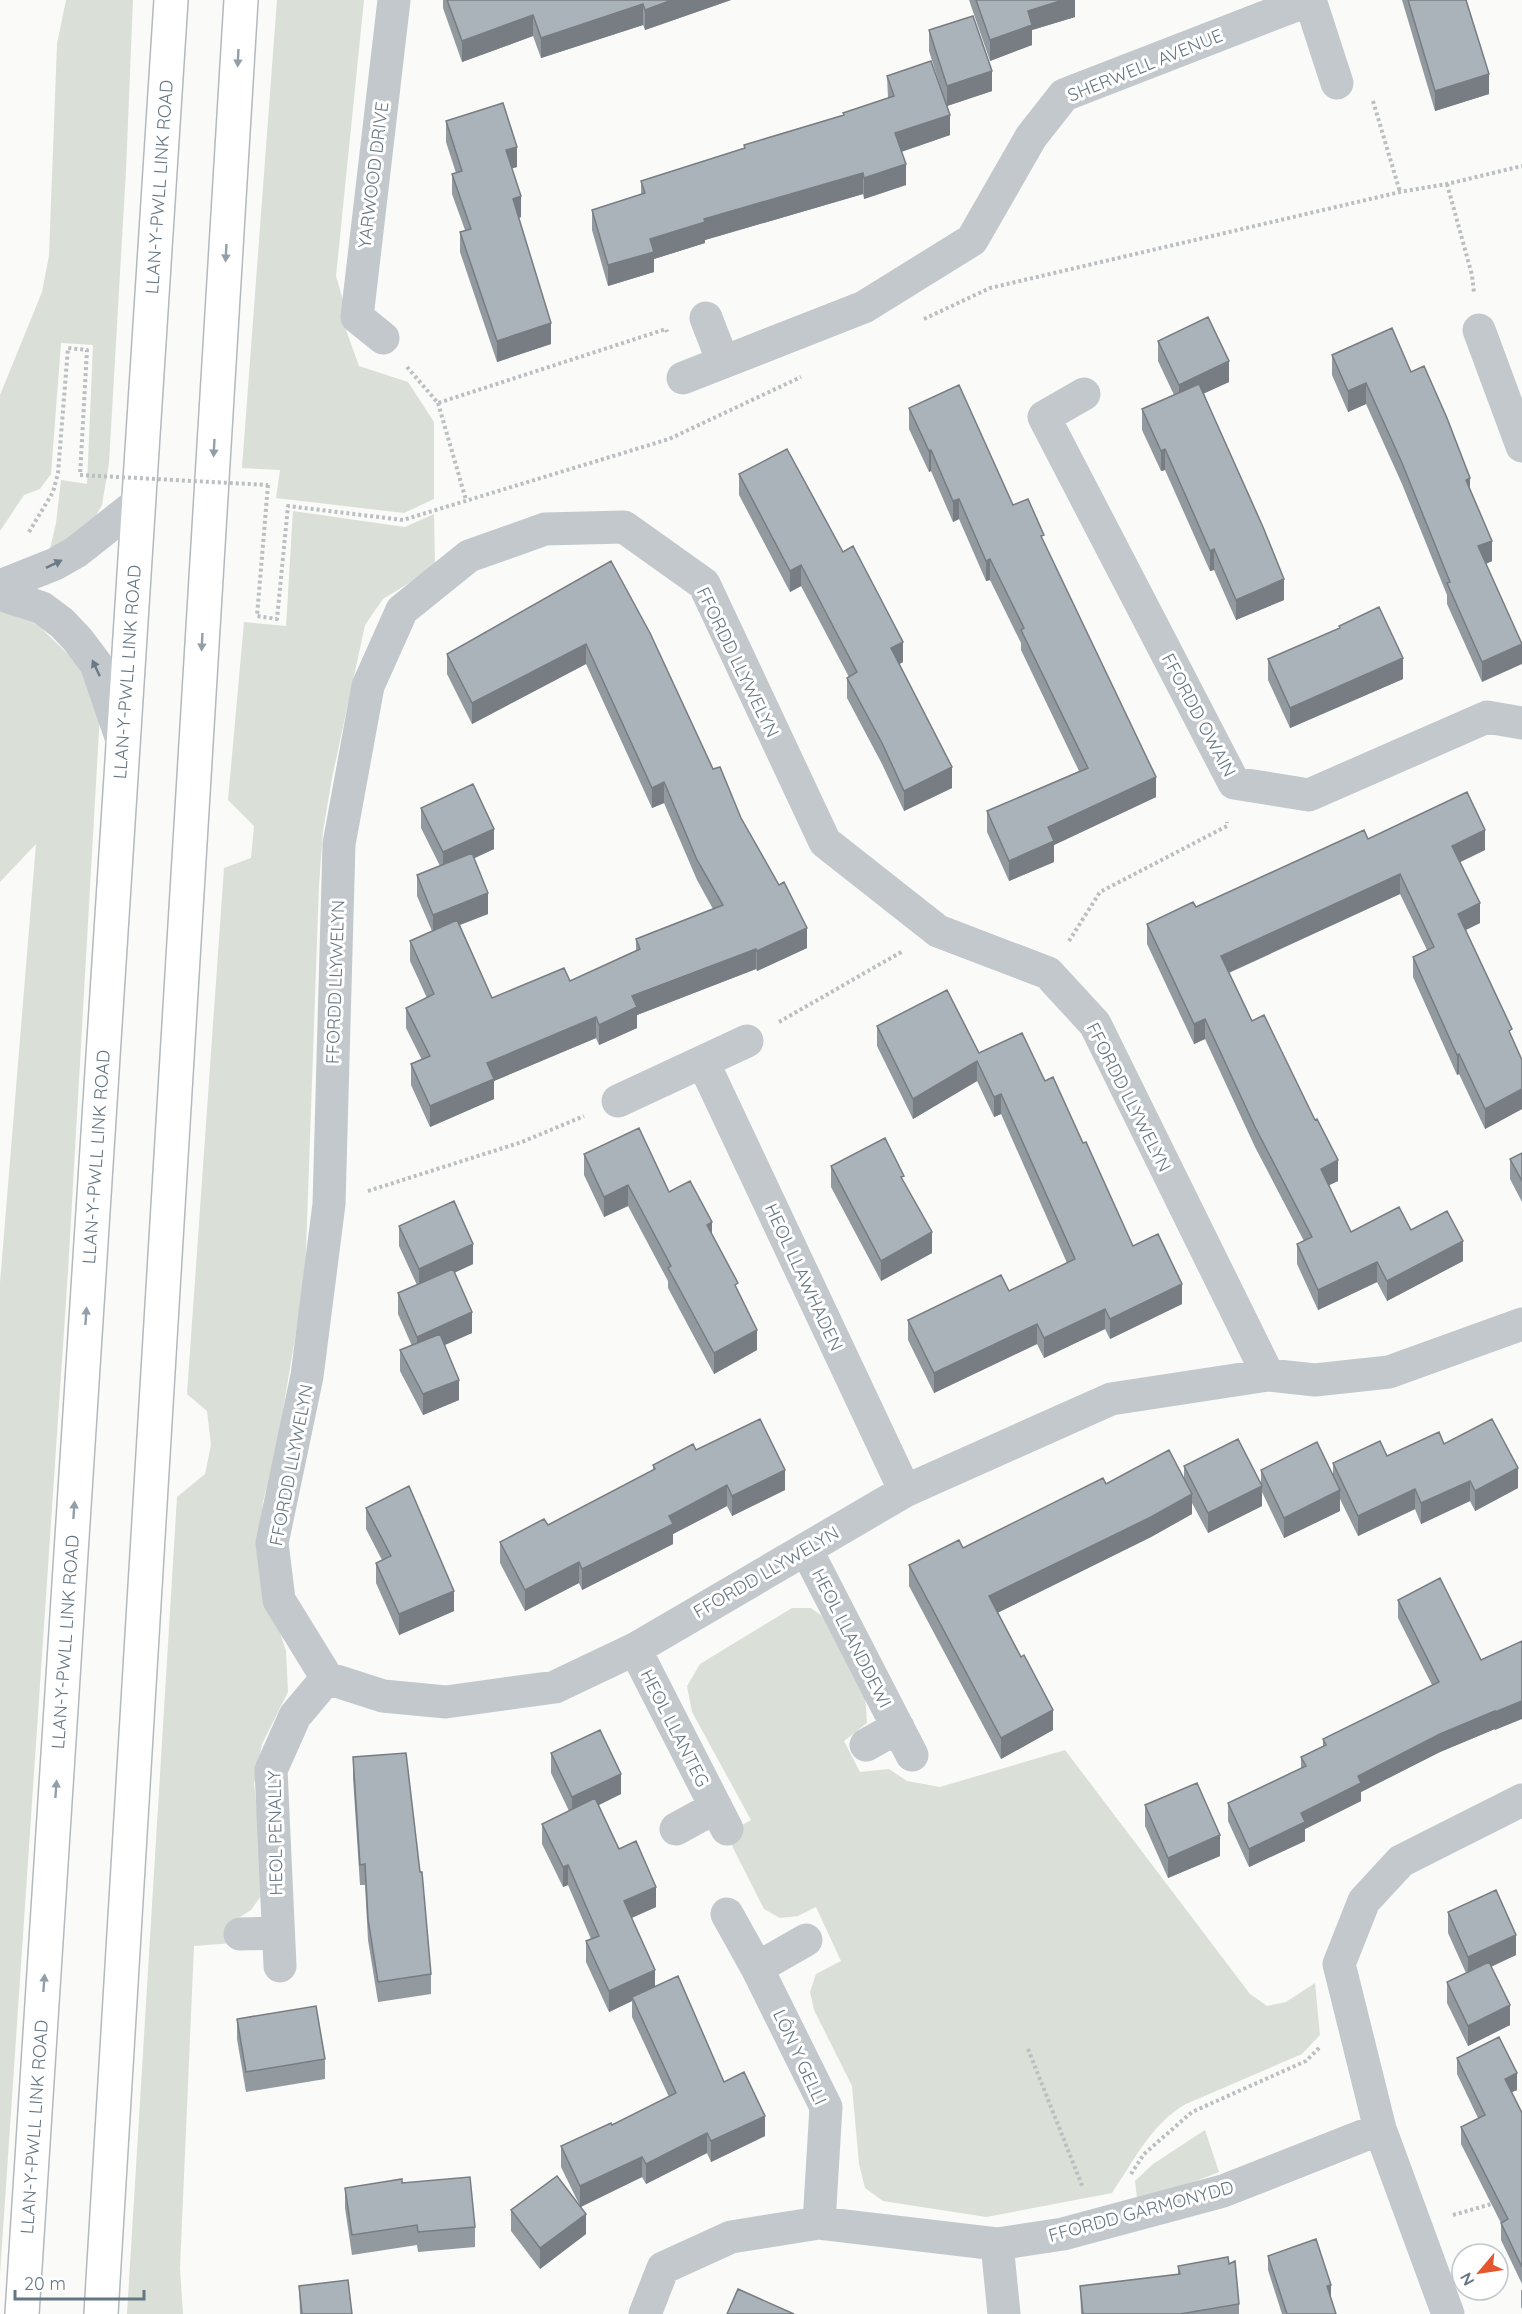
<svg xmlns="http://www.w3.org/2000/svg" width="1522" height="2314" font-family="Quicksand,sans-serif">
<rect width="100%" height="100%" fill="#fafaf8"/>
<path fill="#dadfd7" d="M66,0H133L126,170L109,463L102,505L85,535L48,558L56,523L61,480L87,484L93,345L61,343L51,474L40,489L24,495L0,531V395L42,292L49,256L57,44Z
M277,0H364L336,276L345,307V327L359,366L408,382L434,422V499L404,513L276,498L280,470L242,468Z
M293,511L405,527L434,514L435,567L383,599L365,625L332,778L323,831L319,885L305,1278L277,1446L263,1502L258,1546L271,1604L286,1651L288,1692L262,1744L254,1784L264,1875L261,1896L251,1910L232,1922L233,1943L194,1946L180,2268L183,2314H127L177,1497L205,1474L211,1445L207,1411L187,1394L224,868L251,858L254,826L228,800L244,622L286,626Z
M0,610L38,625L80,666L100,713L68,1272L0,2274V1283L36,844L0,882Z
M792,1608H811L822,1616L865,1694L867,1723L844,1741L860,1772L889,1769L907,1781L940,1787L1065,1750L1250,1994L1267,2006L1286,2002L1315,1983L1320,2035L1302,2054L1186,2104C1152,2123 1133,2162 1112,2193L986,2217L883,2201L865,2188L859,2164L852,2086L814,2010L810,1992L816,1974L841,1961L816,1907L798,1916L780,1918L764,1909L726,1834L751,1820L692,1712L687,1686L700,1664Z
M1205,2130L1219,2172L1178,2188L1137,2198L1135,2181L1153,2164Z"/>
<g fill="none" stroke-linecap="round" stroke-linejoin="round">
<defs>
<path id="highway" d="M22,2314L171,0
M101,2314L241,0"/>
</defs>
<use href="#highway" stroke="#b4b9bd" stroke-width="36"/>
<path stroke="#bbbfc2" stroke-width="4" stroke-dasharray="3 3" stroke-linecap="butt" d="M1373,101L1400,192
M1447,184L1472,275L1474,293
M924,319L990,288L1400,192L1447,184L1522,166
M407,367L438,403L666,329L667,332
M438,403L466,500
M268,485L257,616L277,619L288,506L403,520L669,439L801,377
M29,532L53,492L58,473L68,348L87,350L80,475
M1069,941L1100,892L1227,826V822
M779,1022L903,951
M368,1191L522,1142L584,1116
M1028,2049L1083,2188
M1131,2174L1144,2154L1192,2112L1306,2061L1320,2047
M1453,2215L1495,2203"/>
<path stroke="#c3c8cc" stroke-width="33" d="M1310,0L1337,83
M706,318L723,362
M1479,330L1522,446
M383,338L357,317L394,0
M683,378L864,307L972,240L1031,137L1064,95L1309,0
M1084,394L1044,417L1234,783L1309,795L1487,717L1522,723
M0,586L55,564L76,552L138,503
M0,594L42,608L62,623L78,640L96,664L123,743
M703,1062L905,1491
M618,1101L747,1041
M1268,1375L1111,1399L905,1491L635,1649L555,1687L446,1702L383,1696L327,1678L279,1600L272,1543L307,1376L329,1204L339,844L368,686L402,610L469,556L545,529L624,527L704,584L825,842L938,931L1048,973L1095,1024L1268,1375L1315,1380L1389,1372L1522,1324
M806,1549L912,1755
M635,1649L727,1829
M866,1745L898,1727
M676,1829L716,1807
M727,1914L757,1968L826,2107L819,2223
M240,1934L277,1933
M280,1966L271,1770L295,1716L327,1678
M757,1968L806,1940
M997,2244L1004,2314
M645,2314L663,2268L731,2237L819,2223L997,2244L1063,2234L1223,2191L1380,2129
M1448,2314L1380,2129L1339,1964L1364,1901L1401,1861L1522,1800"/>
<use href="#highway" stroke="#fff" stroke-width="33"/>
<path stroke="#bbbfc2" stroke-width="4" stroke-dasharray="3 3" stroke-linecap="butt" d="M80,475L268,485"/>
</g>
<path fill="#929a9f" d="M443,0H731L645,30L643,25L541,58L533,36L462,62L443,8Z
M969,0H1075V17L1032,30V45L990,61Z
M1402,0H1466L1489,94L1435,111Z
M929,30L992,91L947,106L950,135L901,152L906,185L864,199L863,194L705,240V243L654,259V272L608,286L592,230V210L641,195V181L744,149V145L843,115L888,98L887,76L946,104L929,51Z
M446,121L517,167L512,168L521,217L519,218L551,344L497,362L460,252V232L465,230L452,194V174L456,173L446,142Z
M1158,341L1229,382L1204,393L1284,600L1236,620L1214,570L1210,571L1165,470L1161,471L1142,430V409L1174,395L1158,361Z
M1332,355L1411,372L1470,489L1492,561L1486,564L1482,682L1447,604V595L1402,484L1366,404L1348,412L1332,375Z
M909,408L1013,505L1044,542L1156,797L1054,845V862L1009,881L987,832V811L1079,771L1021,650V643L990,580L986,581L959,519L953,522L931,471L929,472L909,429Z
M739,474L903,662L899,664L952,788L904,811L882,764L847,698V678L849,677L801,586L790,592L739,495Z
M611,561L713,769L741,818L807,948L757,971L756,969L637,1015V1028L599,1045L596,1038L494,1081V1099L430,1127L411,1085V1064L422,1060L406,1028V1008L427,998L410,961V941L432,931L417,896V875L440,866L421,828V808L494,849L474,858L488,914L460,925L492,998L570,981L636,951V939L713,909L697,880L664,803L652,808L586,664L472,724L447,674V654Z
M1339,626L1403,679L1290,728L1268,680V659L1339,628Z
M1368,839L1485,850L1460,862L1480,923L1465,930L1522,1060V1109L1485,1129L1459,1074L1457,1075L1413,977V957L1427,950L1400,894L1229,973L1252,1021L1338,1181L1329,1185L1351,1232L1411,1230L1463,1261L1387,1301L1377,1282L1318,1310L1297,1264V1244L1304,1241L1255,1147L1205,1039L1194,1044L1147,944V924L1196,907Z
M877,1026L979,1053L1045,1081L1083,1143L1133,1246L1182,1304L1110,1339L1105,1329L1044,1358L1037,1344L934,1393L908,1340V1320L1009,1291L1067,1263L1001,1114L994,1117L977,1081L913,1119L877,1046Z
M1522,1153V1202L1510,1179V1159Z
M584,1154L669,1192L712,1234L738,1292L757,1350L714,1374L668,1288V1281L628,1206L604,1217L584,1175Z
M831,1166L932,1253L881,1281L831,1187Z
M399,1226L473,1264L454,1273L472,1333L445,1345L459,1400L423,1415L400,1371V1350L412,1346L398,1314V1293L417,1285L399,1246Z
M1444,1444L1518,1488L1475,1511L1470,1501L1421,1524L1415,1509L1358,1536L1340,1499V1511L1284,1538L1262,1492V1506L1208,1533L1192,1503V1514L1151,1537L997,1613L1053,1730L1001,1759L909,1586V1565L963,1548L1106,1484L1184,1479V1466L1261,1484V1470L1333,1476V1463L1387,1456Z
M696,1450L785,1490L732,1516L727,1506L673,1534V1544L582,1590L579,1583L525,1611L500,1563V1542L548,1525L653,1470V1465Z
M366,1508L454,1611L399,1635L376,1583V1563L382,1560L366,1529Z
M1398,1600L1481,1660L1522,1641L1495,1730V1729L1440,1752L1361,1792V1801L1305,1829V1841L1249,1867L1228,1821V1803L1301,1768V1757L1323,1746V1739L1432,1685L1398,1618Z
M551,1753L621,1794L599,1805L619,1849L656,1907L632,1918L655,1986L724,2082L765,2136L711,2162L707,2153L646,2184L642,2177L581,2207L586,2234L540,2269L511,2231V2210L580,2206L561,2167V2146L612,2125L669,2097L632,2017V2001L609,2012L586,1962V1941L591,1939L568,1885L563,1887L542,1844V1824L569,1811L551,1773Z
M353,1757L420,1872L431,1974V1994L378,2002L368,1940L365,1885H360L353,1778Z
M1145,1805L1220,1856L1168,1878L1145,1826Z
M1448,1912L1516,1955L1491,1967L1510,2025L1468,2046L1447,2003V1982L1466,1973L1448,1933Z
M237,2019L325,2059V2079L246,2092L237,2039Z
M1457,2058L1517,2090L1512,2092L1522,2113V2284L1501,2240V2223L1461,2144V2127L1478,2118L1457,2074Z
M402,2183L475,2227V2247L418,2252L417,2245L352,2255L345,2208V2188Z
M1268,2256L1331,2299L1336,2314H1282L1268,2270Z
M1178,2266L1239,2304V2314H1081L1080,2286L1178,2275Z
M299,2286L352,2314H300Z
M1521,2290H1522V2309L1521,2307Z"/>
<path fill="#777d82" d="M672,0H731L645,30V10Z
M1063,0H1075V17L1032,30V45L990,61V40L1028,11Z
M643,4V25L541,58V38Z
M533,15V36L462,62V41Z
M992,71V91L947,106V86Z
M1489,74V94L1435,111V91Z
M950,115V135L895,154V133Z
M517,147V167L506,170V150Z
M906,164V185L864,199V178Z
M863,173V194L705,240V243L654,259V272L608,286V265L650,239L704,219Z
M521,196V217L513,220V199Z
M551,323V344L497,362V341Z
M1229,361V382L1179,405V385Z
M1366,383V404L1348,412V391Z
M1165,449V470L1161,471V451Z
M931,450V471L929,472V451Z
M1470,478V499L1466,480Z
M959,499V519L953,522V501Z
M1492,541V561L1478,567V546Z
M1214,549V570L1210,571V551Z
M990,559V580L986,581V561Z
M801,565V586L790,592V571Z
M1284,579V600L1236,620V600Z
M903,642V662L891,669V648Z
M586,644V664L472,724V703Z
M1522,644V664L1482,682V662Z
M1403,658V679L1290,728V708Z
M952,767V788L904,811V791Z
M1156,777V797L1054,845V862L1009,881V861L1048,827Z
M664,782V803L652,808V788Z
M494,829V849L443,873V852Z
M1485,830V850L1452,866V846Z
M1400,874V894L1221,976V956Z
M488,893V914L433,935V915Z
M1480,903V923L1458,934V914Z
M807,928V948L757,971V951Z
M756,949V969L637,1015V1028L599,1045V1025L632,996Z
M596,1017V1038L494,1081V1099L430,1127V1106L487,1063Z
M1205,1019V1039L1194,1044V1024Z
M1459,1054V1074L1457,1075V1055Z
M977,1061V1081L913,1119V1099Z
M1522,1089V1109L1485,1129V1109Z
M1001,1094V1114L994,1117V1097Z
M1338,1160V1181L1321,1189V1169Z
M628,1185V1206L604,1217V1197Z
M712,1222V1243L707,1225Z
M932,1232V1253L881,1281V1261Z
M1463,1241V1261L1387,1301V1281Z
M473,1244V1264L419,1289V1269Z
M1377,1262V1282L1318,1310V1290Z
M1182,1284V1304L1110,1339V1319Z
M1105,1309V1329L1044,1358V1338Z
M472,1312V1333L417,1357V1337Z
M1037,1324V1344L934,1393V1373Z
M757,1330V1350L714,1374V1353Z
M459,1380V1400L423,1415V1394Z
M1518,1468V1488L1475,1511V1491Z
M785,1470V1490L732,1516V1496Z
M1470,1481V1501L1421,1524V1503Z
M727,1485V1506L673,1534V1544L582,1590V1569L669,1516Z
M1262,1486V1506L1208,1533V1513Z
M1415,1489V1509L1358,1536V1516Z
M1340,1490V1511L1284,1538V1518Z
M1192,1494V1514L1151,1537L989,1617V1596Z
M579,1562V1583L525,1611V1590Z
M454,1591V1611L399,1635V1614Z
M1522,1701V1719L1495,1730V1712Z
M1053,1710V1730L1001,1759V1738Z
M1495,1711V1729L1440,1752L1361,1792V1801L1305,1829V1841L1249,1867V1849L1301,1813L1358,1776L1440,1734Z
M621,1774V1794L572,1818V1797Z
M1220,1835V1856L1168,1878V1858Z
M568,1865V1885L563,1887V1867Z
M656,1887V1907L624,1921V1901Z
M1516,1935V1955L1468,1977V1957Z
M655,1970V1991L632,1997V2001L609,2012V1991Z
M1510,2005V2025L1468,2046V2026Z
M1517,2073V2090L1505,2095V2079Z
M765,2116V2136L711,2162V2141Z
M707,2133V2153L646,2184V2164Z
M642,2157V2177L580,2207V2186Z
M586,2214V2234L540,2269V2248Z
M1331,2285V2300L1327,2286Z"/>
<path fill="#aab3b9" stroke="#777d82" stroke-width="1.5" d="M447,0H672L645,10L643,4L541,38L533,15L462,41Z
M976,0H1063L1028,11L1032,25L990,40Z
M1408,0H1466L1489,74L1435,91Z
M973,16L992,71L947,86L929,30Z
M931,61L950,115L895,133L906,164L864,178L863,173L704,219L705,222L650,239L654,252L608,265L592,210L645,193L641,181L745,148L744,145L844,115L843,113L894,96L887,76Z
M503,103L517,147L506,150L521,196L513,199L551,323L497,341L460,232L471,229L452,174L462,171L446,121Z
M1208,317L1229,361L1179,385L1158,341Z
M1392,328L1411,372L1424,366L1447,418L1470,478L1466,480L1492,541L1478,546L1522,644L1482,662L1447,583L1450,582L1402,463L1366,383L1348,391L1332,355Z
M1199,384L1263,527L1284,579L1236,600L1214,549L1210,551L1165,449L1161,451L1142,409Z
M959,385L1013,505L1028,499L1044,535L1041,536L1156,777L1048,827L1054,841L1009,861L987,811L1088,768L1021,630L1024,628L990,559L986,561L959,499L953,501L931,450L929,451L909,408Z
M787,449L843,552L853,546L875,588L903,642L891,648L952,767L904,791L882,743L847,678L857,672L836,632L801,565L790,571L739,474Z
M611,561L650,633L713,769L720,767L741,818L779,885L784,882L807,928L757,951L756,949L632,996L637,1007L599,1025L596,1017L487,1063L494,1079L430,1106L411,1064L430,1056L406,1008L434,994L410,941L457,920L492,998L564,968L570,981L640,949L636,939L723,905L697,860L664,782L652,788L586,644L472,703L447,654Z
M1379,607L1403,658L1290,708L1268,659L1340,628L1339,626Z
M473,784L494,829L443,852L421,808Z
M1467,792L1485,830L1452,846L1480,903L1458,914L1512,1029L1509,1031L1522,1060V1089L1485,1109L1459,1054L1457,1055L1413,957L1434,947L1400,874L1221,956L1252,1021L1264,1015L1315,1120L1317,1119L1338,1160L1321,1169L1351,1232L1399,1207L1411,1230L1447,1211L1463,1241L1387,1281L1377,1262L1318,1290L1297,1244L1312,1237L1255,1127L1205,1019L1194,1024L1147,924L1193,902L1196,907L1364,830L1368,839Z
M472,853L488,893L433,915L417,875Z
M947,990L979,1053L1022,1033L1045,1081L1053,1077L1083,1143L1086,1142L1133,1246L1158,1234L1182,1284L1110,1319L1105,1309L1044,1338L1037,1324L934,1373L908,1320L1001,1275L1009,1291L1075,1259L1001,1094L994,1097L977,1061L913,1099L877,1026Z
M639,1128L669,1192L690,1181L712,1222L707,1225L738,1283L735,1285L757,1330L714,1353L668,1268L671,1266L628,1185L604,1197L584,1154Z
M885,1138L904,1176L901,1177L932,1232L881,1261L831,1166Z
M1522,1153V1181L1510,1159Z
M454,1201L473,1244L419,1269L399,1226Z
M453,1269L472,1312L417,1337L398,1293Z
M440,1334L459,1380L423,1394L400,1350Z
M760,1419L785,1470L732,1496L727,1485L669,1516L673,1524L582,1569L579,1562L525,1590L500,1542L544,1519L548,1525L655,1469L653,1465L693,1444L696,1450Z
M1492,1419L1518,1468L1475,1491L1470,1481L1421,1503L1415,1489L1358,1516L1333,1463L1380,1441L1387,1456L1439,1432L1444,1444Z
M1238,1439L1262,1486L1208,1513L1184,1466Z
M1317,1442L1340,1490L1284,1518L1261,1470Z
M1169,1450L1192,1494L1151,1517L989,1596L1021,1657L1024,1655L1053,1710L1001,1738L909,1565L959,1540L963,1548L1103,1478L1106,1484Z
M409,1486L454,1591L399,1614L376,1563L391,1556L366,1508Z
M1440,1578L1481,1660L1522,1641V1701L1495,1712V1711L1440,1734L1358,1776L1361,1783L1301,1813L1305,1822L1249,1849L1228,1803L1306,1766L1301,1757L1326,1745L1323,1739L1439,1682L1398,1600Z
M600,1730L621,1774L572,1797L551,1753Z
M406,1753L420,1872H422L431,1974L378,1982L368,1919L365,1864L360,1865L353,1757Z
M1197,1783L1220,1835L1168,1858L1145,1805Z
M595,1798L619,1849L636,1841L656,1887L624,1901L655,1970L609,1991L586,1941L599,1936L568,1865L563,1867L542,1824Z
M1496,1890L1516,1935L1468,1957L1448,1912Z
M1489,1962L1510,2005L1468,2026L1447,1982Z
M678,1976L724,2082L744,2072L765,2116L711,2141L707,2133L646,2164L642,2157L580,2186L561,2146L611,2123L612,2125L676,2093L632,1997Z
M316,2006L325,2059L246,2072L237,2019Z
M1499,2037L1517,2073L1505,2079L1522,2113V2267L1501,2223L1508,2219L1461,2127L1485,2115L1457,2058Z
M557,2176L586,2214L540,2248L511,2210Z
M470,2177L475,2227L418,2232L417,2225L352,2235L345,2188L402,2179V2183Z
M1316,2239L1331,2285L1327,2286L1336,2314H1287L1268,2256Z
M1228,2257L1229,2264L1235,2261L1239,2304L1180,2314H1083L1080,2286L1180,2274L1178,2266Z
M348,2280L352,2314H302L299,2286Z
M738,2289L794,2314H727Z"/>
<defs><path id="oneway-solid" d="M-6-.8H1V-3.2L6.5 0L1 3.2V.8H-6Z" transform="scale(1.5)"/></defs>
<g fill="#939fa8">
<use href="#oneway-solid" transform="translate(238 58) rotate(93)"/>
<use href="#oneway-solid" transform="translate(226 253) rotate(93)"/>
<use href="#oneway-solid" transform="translate(214 448) rotate(93)"/>
<use href="#oneway-solid" transform="translate(202 642) rotate(93)"/>
<use href="#oneway-solid" transform="translate(86 1316) rotate(-86)"/>
<use href="#oneway-solid" transform="translate(74 1510) rotate(-86)"/>
<use href="#oneway-solid" transform="translate(56 1789) rotate(-86)"/>
<use href="#oneway-solid" transform="translate(44 1983) rotate(-86)"/>
</g>
<g fill="#6a7a87">
<use href="#oneway-solid" transform="translate(54 564) rotate(-26)"/>
<use href="#oneway-solid" transform="translate(96 668) rotate(-115)"/>
</g>
<g text-anchor="middle" dominant-baseline="central" stroke-width="6" stroke-linejoin="round" paint-order="stroke">
<g font-size="18" fill="#657683" stroke="#fff">
<text transform="translate(1145 65) rotate(-22)">SHERWELL AVENUE</text>
<text transform="translate(373 175) rotate(-83)">YARWOOD DRIVE</text>
<text transform="translate(159 187) rotate(-86)">LLAN-Y-PWLL LINK ROAD</text>
<text transform="translate(738 662) rotate(64)">FFORDD LLYWELYN</text>
<text transform="translate(127 672) rotate(-86)">LLAN-Y-PWLL LINK ROAD</text>
<text transform="translate(1199 715) rotate(62)">FFORDD OWAIN</text>
<text transform="translate(335 982) rotate(-88)">FFORDD LLYWELYN</text>
<text transform="translate(1129 1097) rotate(63)">FFORDD LLYWELYN</text>
<text transform="translate(96 1157) rotate(-86)">LLAN-Y-PWLL LINK ROAD</text>
<text transform="translate(804 1277) rotate(65)">HEOL LLAWHADEN</text>
<text transform="translate(291 1465) rotate(-79)">FFORDD LLYWELYN</text>
<text transform="translate(766 1572) rotate(-30)">FFORDD LLYWELYN</text>
<text transform="translate(852 1638) rotate(63)">HEOL LLANDDEWI</text>
<text transform="translate(65 1642) rotate(-86)">LLAN-Y-PWLL LINK ROAD</text>
<text transform="translate(675 1728) rotate(63)">HEOL LLANTEG</text>
<text transform="translate(275 1833) rotate(-91)">HEOL PENALLY</text>
<text transform="translate(800 2057) rotate(65)">LÔN Y GELLI</text>
<text transform="translate(34 2127) rotate(-86)">LLAN-Y-PWLL LINK ROAD</text>
<text transform="translate(1141 2211) rotate(-15)">FFORDD GARMONYDD</text>
</g>
</g>
<g transform="translate(1480 2272) rotate(241)"><circle r="28" fill="#ffffff" stroke="#c1c8cd" stroke-width="1.5"/>
<path d="M0-4.5L10 22L0 15L-10 22Z" fill="#e4572e"/>
<text y="-9" font-size="16" font-weight="bold" text-anchor="middle" fill="#657683">N</text>
</g>
<path d="M15 2290v9h129v-9" fill="none" stroke="#657683" stroke-width="3"/>
<text x="24" y="2290" font-size="18" fill="#657683" stroke="#ffffff" stroke-width="4.5" paint-order="stroke">20 m</text>
</svg>
